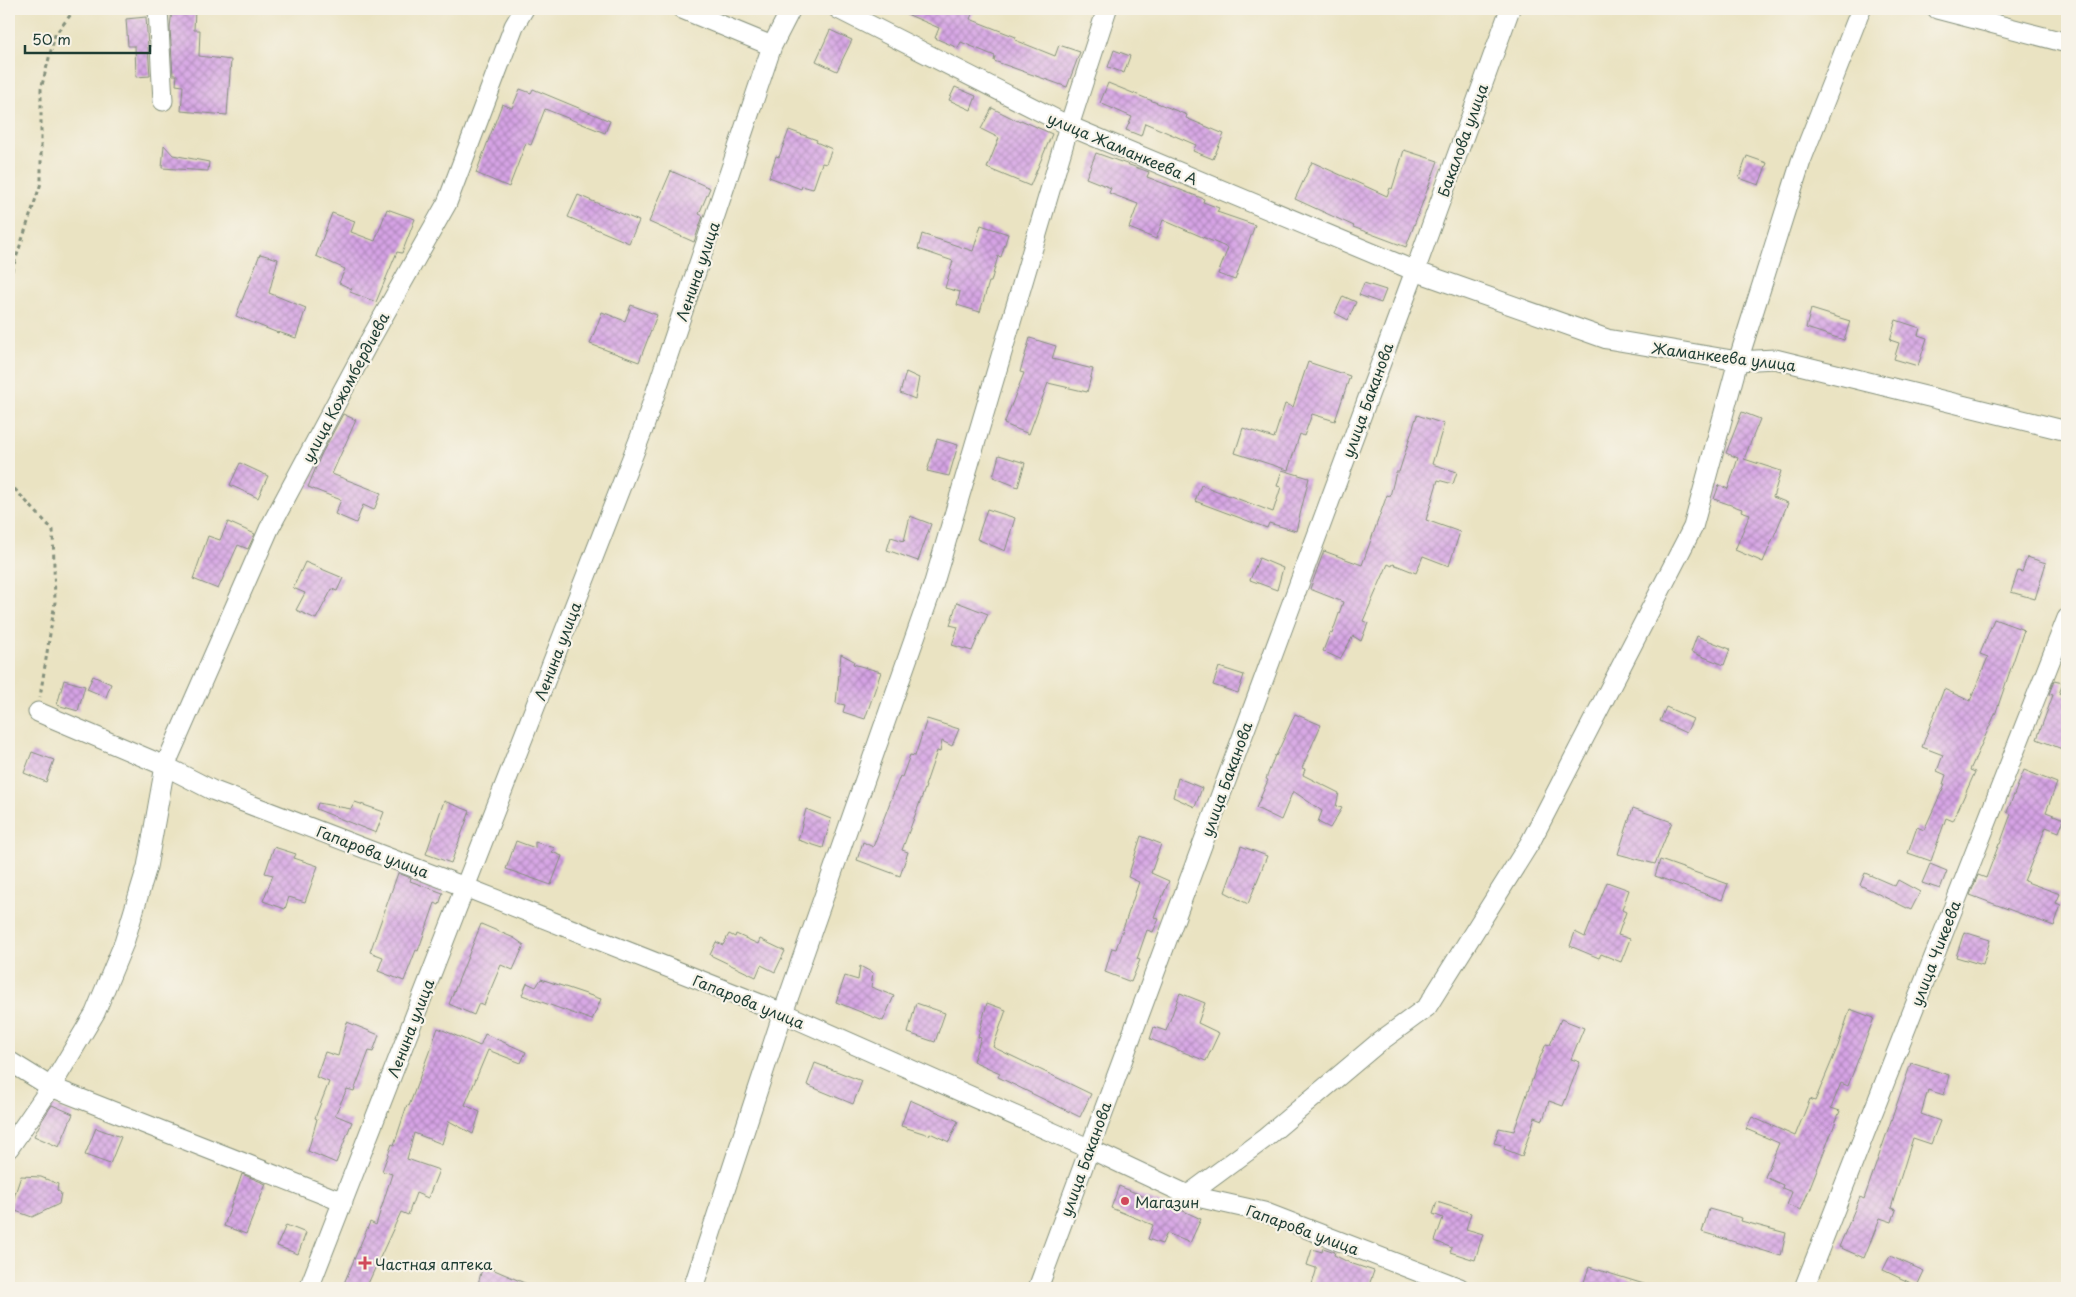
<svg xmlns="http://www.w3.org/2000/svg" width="2076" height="1297" font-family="'Playpen Sans',sans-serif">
<defs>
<pattern id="building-cross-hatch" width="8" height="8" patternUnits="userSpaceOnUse" patternTransform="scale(1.25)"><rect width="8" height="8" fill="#d6a3e5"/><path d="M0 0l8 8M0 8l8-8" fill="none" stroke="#ad86ba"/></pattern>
</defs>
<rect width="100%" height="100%" fill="#f7f3e8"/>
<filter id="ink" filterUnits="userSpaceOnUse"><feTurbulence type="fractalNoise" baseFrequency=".02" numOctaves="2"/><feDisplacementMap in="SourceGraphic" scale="10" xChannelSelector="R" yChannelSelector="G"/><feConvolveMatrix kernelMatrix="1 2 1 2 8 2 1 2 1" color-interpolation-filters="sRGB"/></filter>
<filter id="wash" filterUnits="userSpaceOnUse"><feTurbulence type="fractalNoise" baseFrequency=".0096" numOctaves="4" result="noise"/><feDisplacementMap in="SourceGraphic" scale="20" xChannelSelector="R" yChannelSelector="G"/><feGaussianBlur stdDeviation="1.12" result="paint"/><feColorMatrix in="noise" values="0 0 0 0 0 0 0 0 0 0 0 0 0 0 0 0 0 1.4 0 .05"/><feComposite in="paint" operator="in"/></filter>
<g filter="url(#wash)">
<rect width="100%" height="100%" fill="#eae3c2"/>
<g id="blocks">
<path fill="url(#building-cross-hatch)" d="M172,9L195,10L194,30H200L199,56L231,60L227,115L181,111L183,86L176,85L177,75H173L170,28Z
M895,9H974L970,19L1016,37L1015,40L1055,56L1059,45L1080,52L1067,87L994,61L995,56L961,42L958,48L935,38L939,28Z
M146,17L150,76L136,77L135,46H128L126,19Z
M830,30L852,40L837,71L816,61Z
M1114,50L1130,56L1124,73L1108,67Z
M1108,83L1187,115L1186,118L1224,134L1213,159L1193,151L1196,145L1145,123L1141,136L1126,130L1132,117L1100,103Z
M955,87L976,96L971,110L949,100Z
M520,89L531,93L533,89L610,121L605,133L545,109L531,145L526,143L509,187L476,173L502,104L512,108Z
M992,108L1020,122L1021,120L1052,134L1030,186L987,168L999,138L981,129Z
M789,130L817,140L816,142L832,149L826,164L822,163L813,189L802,186L801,189L769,177L776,156L779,157Z
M164,145L173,155L209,162L208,171L162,168Z
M1404,150L1438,161L1406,247L1353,227L1354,226L1295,199L1312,162L1387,196L1390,188L1392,189Z
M1096,153L1149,172L1147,177L1204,199L1203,202L1219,208L1217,212L1255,225L1235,280L1218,274L1228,248L1163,220L1156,239L1129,228L1138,204L1109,193L1111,188L1086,178Z
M1747,156L1767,163L1759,185L1739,178Z
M671,171L710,188L699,214L703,216L694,242L649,222Z
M578,195L639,221L629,243L568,217Z
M387,209L415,219L402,253L397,252L376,302L350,292L352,289L339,283L345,269L316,256L332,213L355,221L351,232L375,241Z
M981,225L1008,234L1001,257L998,256L991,282H989L980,312L957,305L960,292L945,288L953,261L918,249L922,234L973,251Z
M260,254L278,259L269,293L306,308L296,338L278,332V333L236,316Z
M1364,283L1386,290L1381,303L1359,295Z
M1343,296L1356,302L1348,320L1335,313Z
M631,305L657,315L639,362L590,344L602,312L625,321Z
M1811,309L1850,321L1844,340L1806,328Z
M1896,320L1920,328L1918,335L1927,338L1918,366L1894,359L1899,343L1890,340Z
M1030,338L1056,346L1052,359L1093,369L1087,392L1048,383L1029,434L1004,424L1024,373L1020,372Z
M1308,362L1350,376L1335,421L1312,414L1304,436L1300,434L1288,470L1235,453L1243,428L1274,438L1285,404L1293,407Z
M906,372L919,378L915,399L900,393Z
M1742,412L1760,419L1744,459L1781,471L1773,497L1788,503L1763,562L1735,550L1750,514L1741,511L1742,509L1714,499L1719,485L1728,489L1738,458L1726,453Z
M343,414L356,420L332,474L381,493L374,510L363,505L356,523L335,514L341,500L308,487L321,455Z
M1417,415L1444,424L1432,464L1457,472L1453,484L1438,480L1426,520L1460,532L1449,566L1423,556L1416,573L1393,564L1392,566L1388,564L1363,621L1368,623L1361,641L1353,636L1340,659L1323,651L1330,633L1332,634L1343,602L1310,589L1324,551L1362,565L1387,495L1390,496L1396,472H1399Z
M937,439L958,445L949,476L927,471Z
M999,455L1025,463L1018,487L993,477Z
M240,463L268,476L258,498L230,485Z
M1282,470L1309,478L1296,531L1269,523L1267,528L1195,501L1201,485L1273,512L1281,487L1277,486Z
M987,509L1015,518L1005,551L977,539Z
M910,516L931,524L918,561L887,550L891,537L904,541Z
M228,522L255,534L248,549L238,545L218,589L193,579L208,536L220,540Z
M2027,557L2046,563L2035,599L2011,592L2018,571L2022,572Z
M1259,558L1283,568L1277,590L1250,580Z
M305,562L343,578L337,591L332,589L316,619L296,610L305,593L293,588Z
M957,602L988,614L972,651L952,645L958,627L950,625Z
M1994,619L2024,630L1996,712L1970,770L1975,772L1953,821L1946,818L1931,861L1908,853L1917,827L1924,830L1945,784H1943L1946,775L1937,771L1943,755L1922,747L1944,689L1970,701L1988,657L1980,654Z
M1697,636L1730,649L1724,665L1691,652Z
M841,654L854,661L853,664L881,672L865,719L843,712L845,705L836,703Z
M1219,667L1244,675L1238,693L1213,685Z
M93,676L111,684L106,697L87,689Z
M64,680L85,686L78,711L57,705Z
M2054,681L2063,683L2059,694L2067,695V751L2037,739L2053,695L2049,694Z
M1666,707L1693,719L1686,733L1660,721Z
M1295,714L1321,725L1302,768L1305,769L1303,775L1339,793L1336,806L1342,808L1330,828L1318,822L1322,811L1293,791L1281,820L1256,808L1268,780L1266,779L1275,755L1276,756Z
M927,719L959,729L952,746L942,741L940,752L937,751L925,786H926L902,850L908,852L900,876L857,860L863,842L873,847L900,776L902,777L910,755L915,756Z
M32,752L54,760L46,782L24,773Z
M2024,770L2057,783L2046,812L2064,819L2059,832L2046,827L2024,881L2060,894L2056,903L2061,905L2054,926L1970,895L1978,875L1986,878L1999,844H2000L2011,814L2007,812Z
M1178,778L1202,788L1195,807L1173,797Z
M444,801L470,811L451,863L426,854Z
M355,802L384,812L376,833L316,809L318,803L351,809Z
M1633,808L1672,822L1655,864L1618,854Z
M806,809L831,819L823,848L798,840Z
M1141,836L1161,844L1151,873L1169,881L1154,917L1159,919L1153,932L1147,930L1137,959L1140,960L1131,982L1105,972L1112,948L1116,949L1139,882L1128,877Z
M516,841L535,848V842L555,848L552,852L562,856L551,885L506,869Z
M1241,846L1267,856L1248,904L1225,892Z
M274,847L296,854L294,858L318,866L305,902L289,897L285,909L263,901L273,875L265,873Z
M1660,860L1728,884L1722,900L1655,876Z
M1930,864L1947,871L1940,889L1922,883Z
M398,873L411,878L410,881L443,893L439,905L435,903L418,951L416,950L404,981L378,971L383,957L370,952Z
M1865,873L1895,886L1898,880L1920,892L1911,910L1860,885Z
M1607,882L1629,890L1622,910L1626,912L1618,935L1630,939L1621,962L1601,954L1599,958L1570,946L1575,932L1585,937Z
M481,924L514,938L524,945L513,970L501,965L484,1005L479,1003L474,1015L449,1004Z
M1964,932L1990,940L1983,965L1956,957Z
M729,934L735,937L736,934L758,944L760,939L785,951L775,972L761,965L756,977L710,955L716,942L723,945Z
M860,966L873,973L871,987L894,996L883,1021L836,1002L845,976L858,980Z
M541,979L601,999L592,1020L522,995L527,983L536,987Z
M1180,993L1205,1003L1198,1023L1219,1033L1206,1061L1150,1039L1154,1027L1166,1031Z
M916,1003L945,1013L935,1042L908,1033Z
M987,1003L1006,1010L993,1047L1091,1094L1080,1117L998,1077L1000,1073L973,1061L981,1038L978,1037Z
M1850,1009L1874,1018L1848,1086L1841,1083L1831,1108L1840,1111L1801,1210L1787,1205L1792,1192L1782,1188L1783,1185L1765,1177L1779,1143L1746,1129L1752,1117L1795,1136L1810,1099L1815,1101L1838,1046Z
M1561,1019L1584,1028L1571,1059L1580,1062L1563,1106L1549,1101L1543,1120L1535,1117L1522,1156L1504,1149L1505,1146L1494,1143L1499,1128L1514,1131L1539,1060L1546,1044L1550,1045Z
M347,1022L379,1035L373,1052L369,1051L354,1091L347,1089L335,1115L352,1122L336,1163L308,1151L317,1119L315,1118L329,1082L316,1077L325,1052L338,1056Z
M438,1028L480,1046L485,1034L526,1052L521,1063L488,1050L465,1105L480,1112L473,1134L449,1121L442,1144L414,1133L407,1159L439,1170L428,1198L416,1193L408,1215L401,1212L366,1288H342L370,1222L376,1225L392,1174L382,1171L392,1144L394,1145L407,1105L409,1106Z
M815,1063L862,1081L853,1104L807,1085Z
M1911,1063L1949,1075L1944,1095L1928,1090L1921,1114L1940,1121L1931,1144L1913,1138L1891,1208L1896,1210L1892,1222L1880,1218L1864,1258L1839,1247L1860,1197L1864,1199Z
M910,1100L958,1121L949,1142L930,1133L929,1135L901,1126Z
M52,1105L73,1114L59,1147L34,1136L41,1122Z
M96,1128L121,1137L110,1164L85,1155Z
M242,1174L266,1184L246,1234L224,1226Z
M21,1176L41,1177L58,1184L57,1190L61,1193L59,1204L32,1217L10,1209Z
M1119,1186L1178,1211L1179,1209L1201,1219L1190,1243L1167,1233L1162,1244L1148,1239L1153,1225L1111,1208Z
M1437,1202L1471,1213L1466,1229L1483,1234L1475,1260L1450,1252L1452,1248L1435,1241L1443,1218L1433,1214Z
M1709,1209L1742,1218L1741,1221L1786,1233L1781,1256L1702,1232Z
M286,1225L306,1233L298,1254L277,1246Z
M1323,1248L1335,1252L1334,1255L1350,1263L1374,1271L1368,1288H1311L1316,1271V1268L1307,1265L1312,1249L1322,1252Z
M1890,1256L1924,1271L1917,1286L1883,1270Z
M483,1265L536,1288H477Z
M1589,1267L1647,1285L1646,1288H1582Z"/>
</g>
</g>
<g filter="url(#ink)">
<use href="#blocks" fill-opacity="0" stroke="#84907b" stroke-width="1"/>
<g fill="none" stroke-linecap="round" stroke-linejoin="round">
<defs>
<path id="minor" d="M158,9L163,101
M682,9L772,46
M838,9L1069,126L1415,271L1607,339L1738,361L1775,359L2067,431
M1937,9L2067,43
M38,712L165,766L212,790L465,887L783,1013L1088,1148L1188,1195L1264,1212L1460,1288
M9,1061L51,1087L95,1013L124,943L147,867L165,766L269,529L366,347L447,203L514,26L524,9
M9,1148L51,1087L343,1202
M1188,1195L1264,1139L1378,1043L1427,1007L1531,841L1693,527L1738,361L1801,161L1861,9
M309,1288L644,427L772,46L791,9
M693,1288L783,1013L933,586L1069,126L1107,9
M1038,1288L1415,271L1510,9
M1804,1288L2067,618"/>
</defs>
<use href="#minor" stroke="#84907b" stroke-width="21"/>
<path stroke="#84907b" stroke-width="3" stroke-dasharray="4 4" stroke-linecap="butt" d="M9,279L41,183V89L55,35L75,9
M9,483L53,530L55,602L40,697"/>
<use href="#minor" stroke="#fff" stroke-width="19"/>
</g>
</g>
<g fill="#d1495b" stroke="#f7f3e8" stroke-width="2">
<circle cx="1125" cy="1201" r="5"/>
<path d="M362.5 1255.5h5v5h5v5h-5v5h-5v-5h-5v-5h5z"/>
</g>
<g text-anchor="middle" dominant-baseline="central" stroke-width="4.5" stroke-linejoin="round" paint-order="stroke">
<g font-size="15" fill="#1f3d34" stroke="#f7f3e8">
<text transform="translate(1462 140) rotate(-70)">Бакалова улица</text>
<text transform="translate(1123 148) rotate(23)">улица Жаманкеева А</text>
<text transform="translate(697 271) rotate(-71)">Ленина улица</text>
<text transform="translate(1724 356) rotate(7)">Жаманкеева улица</text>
<text transform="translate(345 387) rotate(-62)">улица Кожомбердиева</text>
<text transform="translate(1367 400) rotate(-70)">улица Баканова</text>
<text transform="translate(557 651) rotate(-69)">Ленина улица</text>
<text transform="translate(1226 779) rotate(-70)">улица Баканова</text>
<text transform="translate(373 851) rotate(21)">Гапарова улица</text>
<text transform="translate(1935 953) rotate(-69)">улица Чикеева</text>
<text transform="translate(749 1001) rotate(22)">Гапарова улица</text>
<text transform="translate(410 1028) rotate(-69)">Ленина улица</text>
<text transform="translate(1085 1159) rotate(-70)">улица Баканова</text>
<text transform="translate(1303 1229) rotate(20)">Гапарова улица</text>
</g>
<g font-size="15" fill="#1f3d34" stroke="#f7f3e8" text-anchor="start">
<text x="1135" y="1201">Магазин</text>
<text x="375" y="1263">Частная аптека</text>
</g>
</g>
<rect width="2076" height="1297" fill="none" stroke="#f7f3e8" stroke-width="30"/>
<path d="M25 45v8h125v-8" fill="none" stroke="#1f3d34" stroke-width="2.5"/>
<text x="32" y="45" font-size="15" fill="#1f3d34" stroke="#f7f3e8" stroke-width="4" paint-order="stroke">50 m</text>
</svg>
